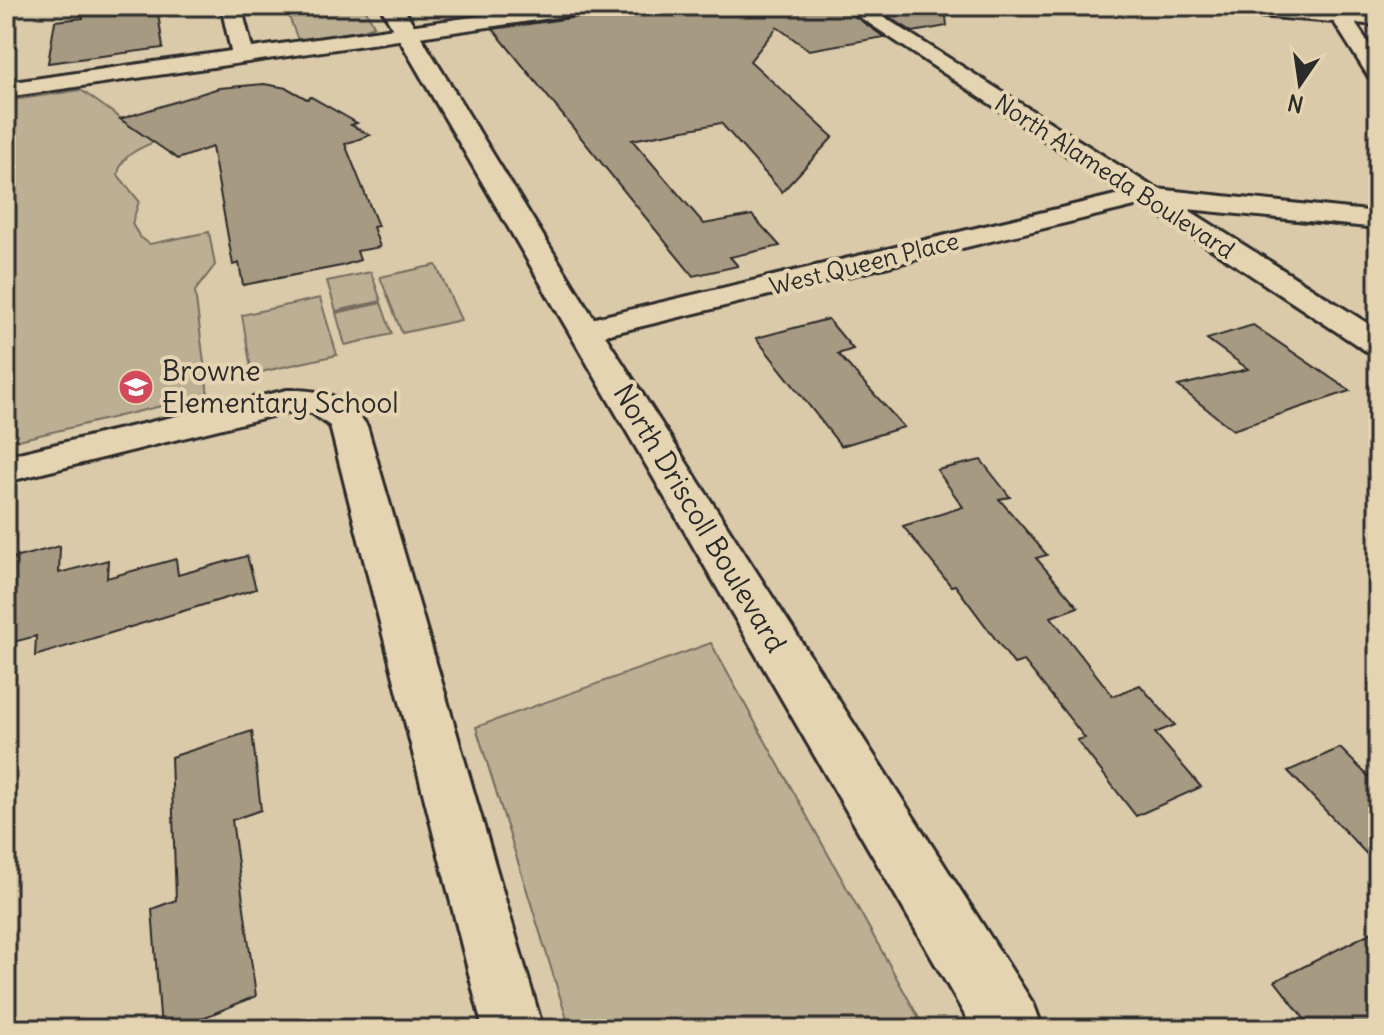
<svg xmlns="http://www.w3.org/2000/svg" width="1384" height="1035" font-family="Delius,sans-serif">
<rect width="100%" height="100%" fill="#dacaa9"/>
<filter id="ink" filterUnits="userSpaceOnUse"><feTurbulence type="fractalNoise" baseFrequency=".0125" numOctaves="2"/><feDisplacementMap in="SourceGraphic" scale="16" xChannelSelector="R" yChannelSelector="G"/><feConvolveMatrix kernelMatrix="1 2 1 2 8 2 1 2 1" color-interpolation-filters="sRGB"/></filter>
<g filter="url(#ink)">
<path fill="#bdaf94" stroke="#746d60" stroke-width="2" d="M285,6H364L374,26L358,32L298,40Z
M81,90L154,142C138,149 120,156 118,175L139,201L132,224L140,237L150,244L209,232L215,265L195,291L208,395L6,443V121L9,120L13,100Z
M436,265L461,320L402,333L380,277Z
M371,272L381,301L336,311L327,281Z
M320,298L337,355L252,374L242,315Z
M381,303L392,334L345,345L336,313Z
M711,643L925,1029H570L476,727Z"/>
<path fill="#a69a83" stroke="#2b2b2b" stroke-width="2" d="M103,6H157L163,48L48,63L55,21L83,18V9Z
M605,6H840L884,37L809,50L777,27L750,61L833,137L782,192L721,123L632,140L704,224L752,215L780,246L730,257L738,266L693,276L493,29L592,15Z
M872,6H945L947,26L913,32Z
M264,84L287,88L307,99L311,97L357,123L351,125L370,135L345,144L378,226L373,227L380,247L357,251L360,260L341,266L243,285L239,263L233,265L212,147L178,159L120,119L219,88Z
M828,319L853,349L838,354L904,427L841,446L756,338Z
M1253,325L1350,391L1233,430L1178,386L1248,369L1207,339Z
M981,460L1010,497L999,499L1047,555L1036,558L1078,607L1051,617L1113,696L1140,685L1175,725L1155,733L1201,787L1136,816L1077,740L1085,738L1024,661L1014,664L955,585L951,586L903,526L963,507L937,470Z
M60,546L59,573L108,560L107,578L176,559L178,575L247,556L256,589L35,656L36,636L6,644V560Z
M252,731L261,810L232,820L256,996L176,1029H161L152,909L176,900L171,757Z
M1340,748L1378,786V866L1288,771Z
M1378,929V1029H1312L1275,981Z"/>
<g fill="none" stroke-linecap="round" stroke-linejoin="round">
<defs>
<path id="street" d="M221,6H241L252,48L551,6H602L592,12L6,97V83L231,51Z
M843,6H866L1156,189L1378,212V228L1187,209L1378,330V354L1366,351L1143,204L585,340L574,337L569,330L574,323L1124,193Z
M1198,6L1326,9L1324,6H1344L1347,11L1378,13V25L1355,23L1378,57V81L1370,79L1334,22L1208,12Z
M287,390C321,389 348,396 367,426L543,1029H483L330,426L312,413L287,412L6,482V456Z"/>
<path id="secondary" d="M380,6H402L588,309L1034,1005L1043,1029H973Z"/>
</defs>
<use href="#street" stroke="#2b2b2b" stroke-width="6"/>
<use href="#secondary" stroke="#2b2b2b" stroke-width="6"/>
<use href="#street" fill="#e5d4b1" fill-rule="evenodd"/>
<use href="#secondary" fill="#e5d4b1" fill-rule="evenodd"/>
</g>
</g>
<defs>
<symbol id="school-disc" viewBox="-11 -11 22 22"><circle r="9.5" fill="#d1495b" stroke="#e5d4b1"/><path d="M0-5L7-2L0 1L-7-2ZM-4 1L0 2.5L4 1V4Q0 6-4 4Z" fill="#fff"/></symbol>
</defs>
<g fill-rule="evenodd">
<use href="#school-disc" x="116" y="367" width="40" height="40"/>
</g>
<g text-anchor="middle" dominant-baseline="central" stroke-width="8" stroke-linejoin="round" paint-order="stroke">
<g font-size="24" fill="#2b2b2b" stroke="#e5d4b1">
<text transform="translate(1115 176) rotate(33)">North Alameda Boulevard</text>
<text transform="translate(864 263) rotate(-14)">West Queen Place</text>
</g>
<g font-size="28" fill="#2b2b2b" stroke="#e5d4b1" text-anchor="start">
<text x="162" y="371">Browne<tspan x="162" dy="32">Elementary School</tspan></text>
</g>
<g font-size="28" fill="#2b2b2b" stroke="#e5d4b1">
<text transform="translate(700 518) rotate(59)">North Driscoll Boulevard</text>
</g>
</g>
<rect width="1384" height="1035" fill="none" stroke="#e5d4b1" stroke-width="32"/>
<rect x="16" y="16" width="1352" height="1003" fill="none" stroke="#2b2b2b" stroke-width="3" filter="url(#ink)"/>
<g transform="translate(1300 84) rotate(193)" stroke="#e5d4b1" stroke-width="6" paint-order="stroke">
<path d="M0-6L14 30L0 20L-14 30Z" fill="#2b2b2b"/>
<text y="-12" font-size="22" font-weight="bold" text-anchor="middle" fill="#2b2b2b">N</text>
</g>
</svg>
